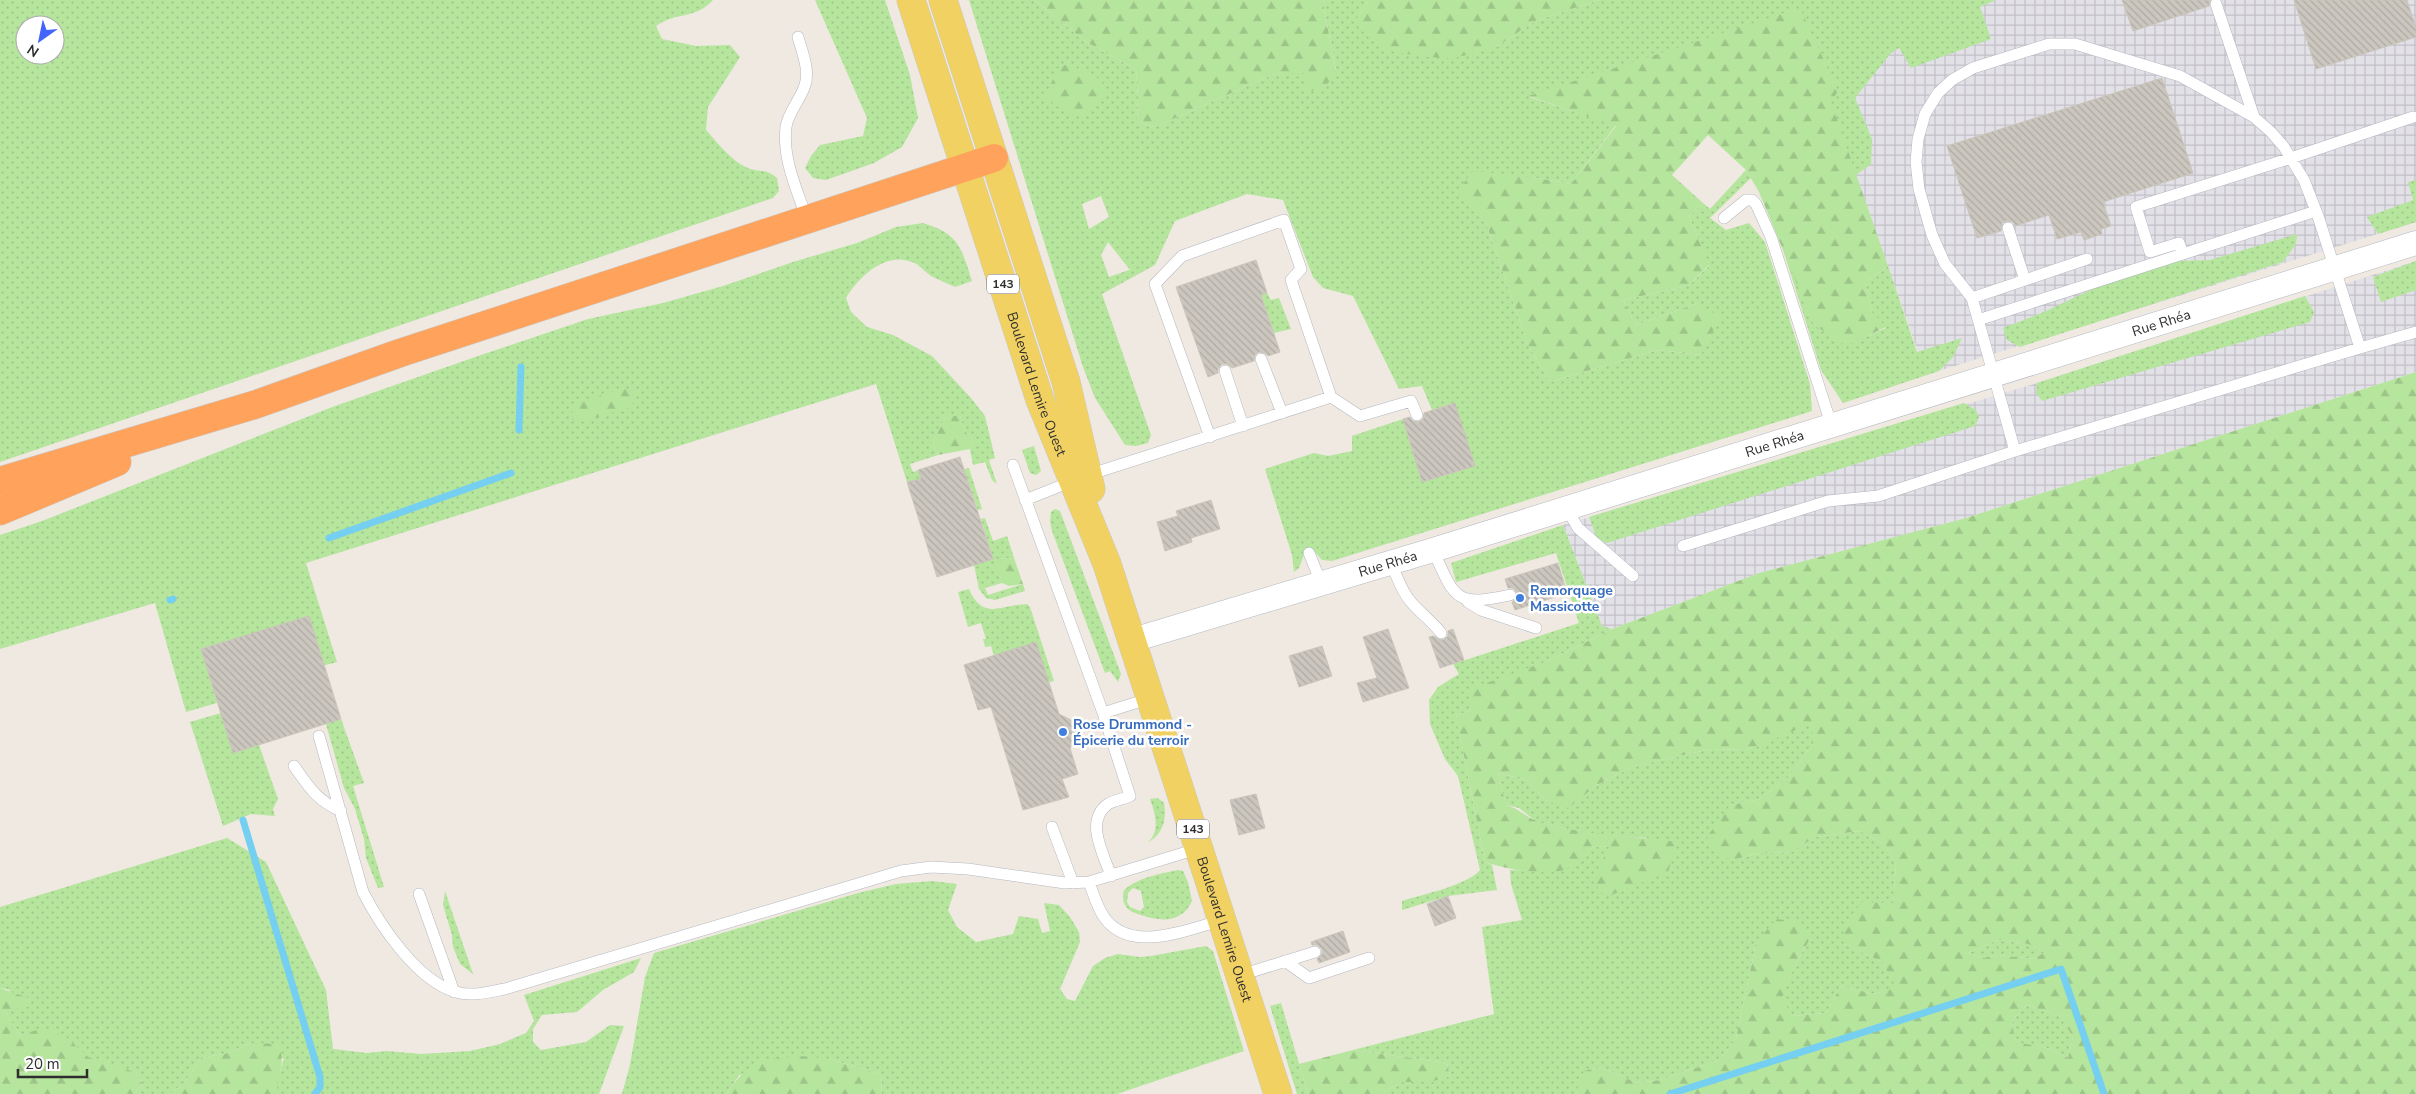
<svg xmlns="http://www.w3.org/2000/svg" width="2416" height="1094" font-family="'Nunito Sans',sans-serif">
<defs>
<pattern id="industrial-grid" width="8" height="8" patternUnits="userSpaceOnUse" patternTransform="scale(1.25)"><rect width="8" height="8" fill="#e3e1e8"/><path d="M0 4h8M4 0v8" fill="none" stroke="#c3c1c7"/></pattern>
<pattern id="grass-dots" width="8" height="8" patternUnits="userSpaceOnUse" patternTransform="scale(1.25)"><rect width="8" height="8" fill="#b6e59e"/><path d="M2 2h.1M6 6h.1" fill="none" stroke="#9dc588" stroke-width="1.8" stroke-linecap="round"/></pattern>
<pattern id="forest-firs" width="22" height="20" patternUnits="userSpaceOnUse" patternTransform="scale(1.25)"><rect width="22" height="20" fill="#b6e59e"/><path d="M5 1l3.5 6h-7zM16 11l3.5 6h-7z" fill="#9dc588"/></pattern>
<pattern id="building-back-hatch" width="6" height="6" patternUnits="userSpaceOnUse" patternTransform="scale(1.25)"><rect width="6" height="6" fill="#cbc7bf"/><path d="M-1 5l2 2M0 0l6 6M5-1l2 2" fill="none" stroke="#afaba4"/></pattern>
</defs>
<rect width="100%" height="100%" fill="#efe9e1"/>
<path fill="url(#industrial-grid)" d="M1870,0H2416V222L1926,375L1830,102Z
M2416,261V372L1966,518L1759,573L1612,629L1602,626L1563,525L2037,383Z"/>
<path fill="url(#grass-dots)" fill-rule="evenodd" d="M0,0H713C695,20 677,11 656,26L662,39L696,46L730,45L740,57L708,107L706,130C718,143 731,161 748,168C760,173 765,168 777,178L779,191L773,198L0,462ZM25,25H55V55H25Z
M815,0H885L910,75L918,118L902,147L874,163L826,180L813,178L805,168L811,156L820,145L863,136L867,118Z
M969,0H1035L1086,42L1136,69L1138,97L1137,122L1155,127L1274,74L1336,70L1323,3L1325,0H1369L1357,19L1495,48L1535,21L1599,0H1996L1980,7L1991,39L1911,68L1899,48L1891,53L1855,98L1872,139L1871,164L1855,176L1830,102L1529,97L1616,125L1571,184L1532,177L1485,220L1528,345L1550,382L1658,350L1701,355L1698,303L1636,325L1623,300L1688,286L1709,266L1689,216L1703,203L1710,209L1746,170L1751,178L1710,218L1726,230L1749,223L1765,242L1810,384L1812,411L1332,561L1322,560L1315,552H1305L1299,568L1294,572L1292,555L1265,469L1314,453L1328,456L1352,451V436L1403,419L1422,482L1474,466L1454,403L1432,410L1422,386L1399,389L1353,296L1323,288L1313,277L1283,200L1247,194L1175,221L1155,265L1102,294L1151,435L1148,443L1136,446L1125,445L1095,398L1083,367ZM1101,196L1109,217L1089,229L1082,204ZM1108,242L1130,270H1129L1109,277L1101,255Z
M2416,180V222L2378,234L2367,217L2413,200L2408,182Z
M923,223C959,234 961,247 972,281L955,287C947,283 938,280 931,276C924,271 919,264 912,262C886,251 858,277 846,298L851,312L867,327L893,335L932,356L971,398L985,416L995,458L989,460L997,484L992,480L985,462L973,465L970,449L974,441L965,431L960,416H946L932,443L938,455L910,464L913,472L918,470L921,479L907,482L876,384L306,563L337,662L322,666L201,649L217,703L186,712L155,603L0,649V535L42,521L335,406L481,355L588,319L663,303L723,286L793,262L857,243L896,227Z
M2297,234L2296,244L2283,262L2020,347L2007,340L2003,328L2044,312L2103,284L2178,261L2210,260Z
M1780,240L1814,325L1847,345L1886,328L1872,313L1865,282L1888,266L1917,352L1962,338L1953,357L1939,371L1843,403L1821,370Z
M2416,261V290L2381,302L2373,277Z
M1267,293L1271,300L1279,298L1291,329L1274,333L1261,295Z
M2305,296L2314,312L2310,322L2042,401L2036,393L2037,383Z
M1964,403L1976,410L1979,417L1975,426L1607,543L1597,539L1589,517Z
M1034,446L1041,471L1036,475L1030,473L1022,450Z
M969,468L982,509L978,510L964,469Z
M1055,509L1060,511L1121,674L1118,682L1110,671L1105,673L1052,531L1050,521L1051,512Z
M985,518L993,541L1007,536L1014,558L994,559L1002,583L985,588L988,595L1023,584L1025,591L995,600L986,598L979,589L974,565L993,559L981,519Z
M1563,525L1602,626L1612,629L1548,661L1473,710L1456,715L1485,862L1492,865L1497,890L1448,896L1402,910V901C1423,894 1466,886 1480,870L1458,776L1445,759L1430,724L1429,700L1438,687L1459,674L1453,664L1579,623L1556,553L1456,582L1451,563Z
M969,589C983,621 1000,605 1027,604L1030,607L1054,681L1049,682L1036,643L994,656L991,646L985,647L983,639H986L981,623L968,627L958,592Z
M221,713L233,753L259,745L278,799L273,809L275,816L251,814L223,826L190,722Z
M341,719L364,783L353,786L384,887L378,888L366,858L364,839L355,809L344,788L326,724Z
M1810,723L1815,741L1789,777L1760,799L1730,805L1732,860L1761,853L1791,852L1815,837L1860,831L1885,845L1896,865L1893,903L1845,944L1882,962L1897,987L1874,994L1841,986L1826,1013L1792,1016L1781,998L1795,965L1810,939L1756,943L1736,1039L1719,1060L1660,1080L1637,1083L1600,1067L1585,1071L1576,1094H1381L1401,1082H1431L1450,1076L1447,1063L1353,1050L1494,1014L1482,927L1522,920L1511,884L1510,870C1550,871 1565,876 1594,846L1609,847L1649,838L1589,834L1537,822L1519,808L1506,805L1498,773L1527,780L1545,800L1568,807L1597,785L1634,766L1711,749L1747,750Z
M1158,798L1164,803C1167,819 1163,835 1147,843C1161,832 1155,813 1150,799Z
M227,838L266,862L326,990L333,1049L367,1053L387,1051L421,1054L470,1051L500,1044L526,1033L534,1021L524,995L641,958L634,972L603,990L577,1012L542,1015L533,1029V1042L541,1050L586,1042L610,1025L624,1026L599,1094H277V1081L284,1059L251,1043L228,1053L201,1058L185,1082L170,1094H134L142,1084L135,1072C120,1068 100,1065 87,1057C56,1036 64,1023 20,1035L4,1010L10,990L0,988V907Z
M1178,870L1183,871L1188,882L1192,901C1182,923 1161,922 1141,915C1135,913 1128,911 1125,905C1122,900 1123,895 1124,890C1139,877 1159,874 1178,870ZM1133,888L1141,891L1144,907L1140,911L1130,907L1127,902L1128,893Z
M932,881L957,884L948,910L957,927L976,942L1013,934L1019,916L1038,919L1042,933L1050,931L1044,903L1059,905L1070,917L1079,932L1080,942L1060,989L1067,999L1075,1001L1093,966L1105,958L1118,954L1140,957L1151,956L1206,946L1213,951L1244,1051L1117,1094H882L881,1074L829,1059L739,1075L727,1094H622L630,1065L645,977L654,953L858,893L896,884Z
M445,891L473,974L460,964L453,947L452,935L443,905Z
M1998,940L2028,944L2045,952L2034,959L1998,955L1983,958L1968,953Z
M1281,1003L1308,1094H1297L1270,1006Z
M2027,1005L2060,1016L2073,1037L2068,1058L2047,1048L2015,1043L2012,1020Z"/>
<path fill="url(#forest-firs)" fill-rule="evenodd" d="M1035,0H1325L1323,3L1336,71L1324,89L1305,92V73L1274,74L1155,127L1137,122L1138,97L1136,69L1086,42Z
M1369,0H1599L1535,21L1495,48L1454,58L1425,57L1391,51L1365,35L1357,19Z
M1800,8L1838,91L1831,102L1888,266L1865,282L1872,312L1886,327L1847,346L1814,325L1759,192L1746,170L1708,135L1672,175L1703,203L1689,216L1709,265L1688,286L1623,300L1636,325L1698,303L1720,317L1701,355L1658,350L1550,382L1528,345L1485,220L1457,192L1473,171L1532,177L1571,184L1616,126L1528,96Z
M1068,64L1102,80L1107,91L1094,109L1080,117L1063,110L1045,97L1058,68Z
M2416,372V1094H1576L1584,1071L1600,1067L1637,1083L1660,1080L1719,1060L1736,1039L1756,943L1776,919L1797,921L1810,939L1795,965L1782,998L1792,1016L1826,1013L1841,986L1874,994L1896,987L1882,962L1845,944L1843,926L1862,902L1893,903L1896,865L1885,845L1860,831L1815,837L1792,852L1761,853L1732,860L1719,855L1707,837L1730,805L1760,799L1789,777L1815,741L1810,724L1747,750L1711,749L1634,766L1597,785L1568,808L1545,800L1527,780L1498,773L1506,805C1520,809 1528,819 1540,822C1585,836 1631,835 1677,842L1668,872L1609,896L1598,891L1596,873L1609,847L1594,846C1585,855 1574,868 1560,871C1539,875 1505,869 1485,862L1456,715L1473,710L1467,690L1548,661L1612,629L1759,573L1966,518ZM1998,940L2028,944L2045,952L2034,959L1998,955L1983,958L1968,953ZM2027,1005L2060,1016L2073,1037L2068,1058L2047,1048L2015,1042L2012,1020Z
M624,388L634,391L636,400L628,408L581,422L573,420L571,414L580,402Z
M946,416H960L965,431L974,441L970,449L938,455L932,443Z
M1014,558L1023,584L1009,586L1002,583L993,559Z
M0,988L29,998L28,1007L4,1010L20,1035L44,1028L65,1036L88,1057L135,1072L142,1084L134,1094H0Z
M251,1043L278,1044C287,1066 277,1071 277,1094H170L185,1082L201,1058L228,1053Z
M1353,1050L1447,1063L1450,1076L1431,1082H1401L1381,1094H1308L1299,1064Z
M801,1056L829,1059L881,1074L882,1094H727C750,1058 761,1060 801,1056Z"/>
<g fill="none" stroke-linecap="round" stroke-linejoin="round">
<path stroke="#75cff0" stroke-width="7" d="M519,430L521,367
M329,538L511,473
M170,600L173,599
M243,820L320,1077V1087L315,1094
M1670,1094L2061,969L2104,1094"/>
</g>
<path fill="url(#building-back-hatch)" stroke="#cbc5ba" d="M2122,0H2210L2209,6L2133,31Z
M2294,0H2407L2416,28V37L2316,69Z
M2162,78L2193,173L2103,202L2111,226L2101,229L2102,234L2084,240L2081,232L2057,239L2049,215L2015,226L2013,222L2006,221L2002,223L2001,231L1977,238L1947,146Z
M1256,260L1267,293L1261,295L1280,352L1268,356L1265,353L1259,352L1255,355L1254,361L1232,368L1227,364H1222L1218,369V373L1208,377L1176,287Z
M1455,403L1475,466L1422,482L1403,419L1410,417L1413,421L1419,422L1423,419L1424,413Z
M960,457L993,559L937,577L907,482L921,479L918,470Z
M1211,500L1220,529L1191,538L1192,542L1165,551L1157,522L1178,516L1176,511Z
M1558,563L1567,593L1515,610L1512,602L1517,598V593L1513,588H1508L1505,579Z
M309,616L341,719L233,753L201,649Z
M1388,629L1409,688L1363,702L1357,683L1377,678L1363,637Z
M1453,629L1464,660L1440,668L1429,637L1433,636L1443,640L1448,636V631Z
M1036,642L1059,714L1073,721L1078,736L1070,748L1078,774L1062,779L1069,797L1023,810L991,707L978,710L964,665Z
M1322,646L1332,676L1299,687L1289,656Z
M1256,794L1265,828L1239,835L1230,800Z
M1448,896L1456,918L1435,926L1427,904Z
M1343,931L1350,952L1319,963L1317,959L1322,954V949L1317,945H1312L1311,942Z"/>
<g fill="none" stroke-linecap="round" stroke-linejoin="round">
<defs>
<path id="service" d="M2216,4L2254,117
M798,37C802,52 810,70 805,85C801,99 788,112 786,127C782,158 797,190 807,219
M1724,218L1746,200H1752L1756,204L1771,237L1832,427
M2008,228L2025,280
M2183,254L2179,243L2150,252L2136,207L2291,158L2413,117
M1972,298L1945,264L1932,235L1919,189L1916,162L1918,139L1925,114L1938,93L1952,80L1973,68L2049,44H2075L2180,76L2254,117L2271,132L2284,147L2304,180L2318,216L2360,348L2015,451L1972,298L2087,259
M1978,320L2316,211
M2360,348L2416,332
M1261,359L1282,413
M1225,371L1243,426
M1331,397L1360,416L1411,401L1417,415
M1013,465L1103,713L1151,698
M1025,500L1088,475L1331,397L1291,280L1301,269L1284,220L1182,256L1155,284L1210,437
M1567,509L1578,528L1633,576
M1683,546L1828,501L1878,496L2015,451
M1433,550C1455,599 1455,607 1510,595
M1309,553L1322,585
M1391,563C1397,576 1401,591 1411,602C1420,613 1432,621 1441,633
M1468,602L1481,610L1536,628
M1103,713L1130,796C1124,799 1114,800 1108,804C1084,821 1104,855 1111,876
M319,736L363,892C380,925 417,981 456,992C472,997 489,992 505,989L901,871L931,867L968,869L1065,883L1089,882L1200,848
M294,766C309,787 316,800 341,811
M1052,827L1073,883
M1089,882C1093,893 1097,907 1104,917C1130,955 1189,929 1223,920
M419,894L454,992
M1285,961L1309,978L1369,958
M1241,975L1315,952"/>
<g id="minor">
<path id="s1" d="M1133,640L1433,550L2416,243"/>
</g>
<g id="primary">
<path id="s2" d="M911,0L1040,400L1107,564L1278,1094"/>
<path d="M943,0L1066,382L1091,489"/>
</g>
<path id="motorway" d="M0,481L254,405L400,353L994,158
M0,511L117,462"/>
</defs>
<use href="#service" stroke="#b4b7c1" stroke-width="12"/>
<use href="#minor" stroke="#b4b7c1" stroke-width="25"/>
<use href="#primary" stroke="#c9c9c9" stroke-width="29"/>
<use href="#motorway" stroke="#c9c9c9" stroke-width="29"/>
<use href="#service" stroke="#fff" stroke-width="11"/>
<use href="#minor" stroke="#fff" stroke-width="24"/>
<use href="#primary" stroke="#f2d163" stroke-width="28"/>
<use href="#motorway" stroke="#ffa35c" stroke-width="28"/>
</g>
<g fill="#3f7fe0" stroke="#fff" stroke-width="2">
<circle cx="1520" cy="598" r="5"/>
<circle cx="1063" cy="732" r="5"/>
</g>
<g text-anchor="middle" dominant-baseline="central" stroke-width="5" stroke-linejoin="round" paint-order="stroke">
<g fill="#fff" stroke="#6d6d6d" stroke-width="1">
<rect x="987" y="274.5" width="32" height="19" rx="4"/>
<rect x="1177" y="819.5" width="32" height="19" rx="4"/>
</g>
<g font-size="12" font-weight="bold" fill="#2e2e2e">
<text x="1003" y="284">143</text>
<text x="1193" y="829">143</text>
</g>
<g font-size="14" fill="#2e2e2e" stroke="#fff">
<text stroke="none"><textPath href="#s1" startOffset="1076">Rue Rhéa</textPath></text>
<text stroke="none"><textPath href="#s2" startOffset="404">Boulevard Lemire Ouest</textPath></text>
<text stroke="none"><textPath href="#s1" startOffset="671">Rue Rhéa</textPath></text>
<text stroke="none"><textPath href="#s1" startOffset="266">Rue Rhéa</textPath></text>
<text stroke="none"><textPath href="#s2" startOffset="981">Boulevard Lemire Ouest</textPath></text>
</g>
<g font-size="14" font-weight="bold" fill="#366cbe" stroke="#fff" text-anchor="start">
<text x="1530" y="590">Remorquage<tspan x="1530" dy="16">Massicotte</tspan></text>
<text x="1073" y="724">Rose Drummond -<tspan x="1073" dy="16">Épicerie du terroir</tspan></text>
</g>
</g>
<g transform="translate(40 40) rotate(213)"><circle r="24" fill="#ffffff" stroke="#ababab"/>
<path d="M0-4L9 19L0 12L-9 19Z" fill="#4264fb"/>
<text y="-8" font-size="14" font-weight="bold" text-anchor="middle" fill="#2e2e2e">N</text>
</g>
<path d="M18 1069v8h69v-8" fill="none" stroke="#2e2e2e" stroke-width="2.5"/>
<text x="25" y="1069" font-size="15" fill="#2e2e2e" stroke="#ffffff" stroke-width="4" paint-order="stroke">20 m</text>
</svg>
